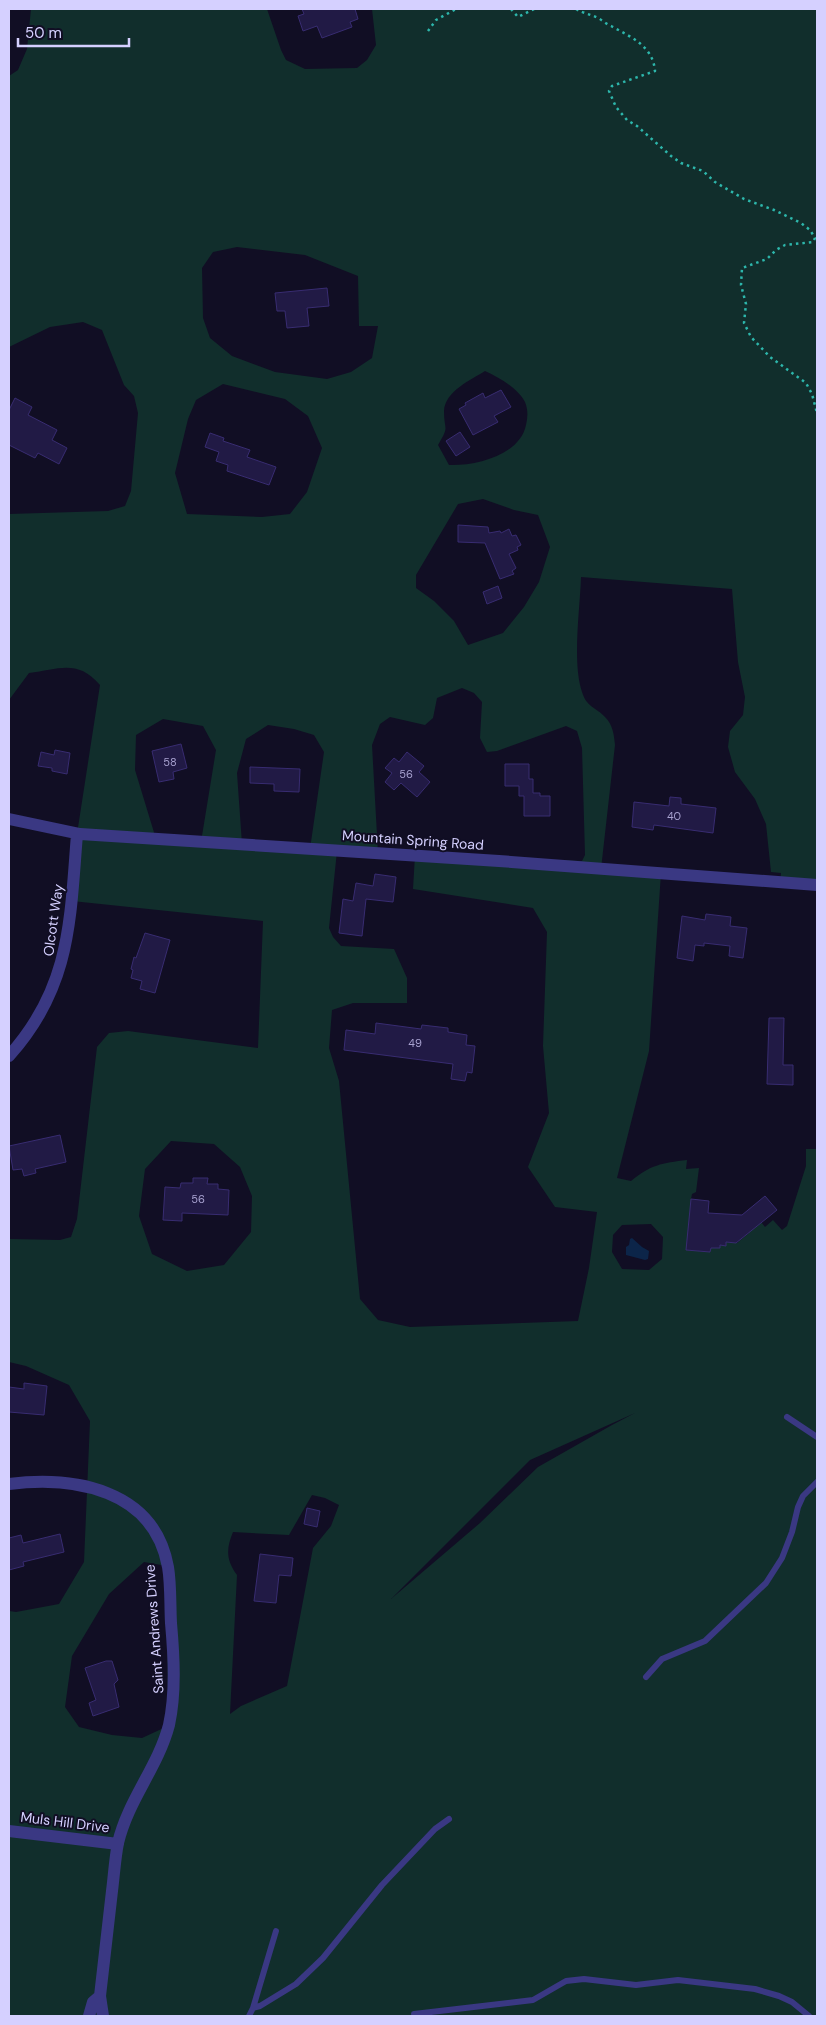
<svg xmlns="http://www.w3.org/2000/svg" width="826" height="2025" font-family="'DM Sans',sans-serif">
<rect width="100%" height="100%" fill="#110e24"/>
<path fill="#112e2c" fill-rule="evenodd" d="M31,9H267L281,50L286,60L305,69L357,68L367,60L376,45L372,9H817V885L780,883L781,873L771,872L766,824L755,799L735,772L728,747L730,731L743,715L745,697L738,662L732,589L581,577C580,610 572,662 582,692C587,708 596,707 605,717C613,725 614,735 615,745L601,869L661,873L649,1051L617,1178L631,1181C650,1165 662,1163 687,1160L686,1169L699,1168L696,1192L692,1194L691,1199L687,1250L710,1252L711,1248H719L720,1245L726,1246V1242L737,1243L749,1233L744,1226L761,1222L765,1227L773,1220L782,1230L787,1226L806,1166V1149H817V2016H9V1611L16,1612L59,1604L84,1562L90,1421L69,1385L26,1366L9,1362V1239L60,1240L71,1237L77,1219L97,1047L109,1033L128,1031L258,1048L263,921L72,901L77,834L100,685C78,659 59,669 29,673L9,700V514L108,511L125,506L131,491L138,413L134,396L124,385L102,330L83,322L50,327L9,347V76L18,70L27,49ZM237,247L305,255L358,276L359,326H378L372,358L351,372L327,379L275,372L232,356L210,338L203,318L202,268L213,252ZM485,371C498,377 518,388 525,402C528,409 528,417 526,425C520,455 476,466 449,465L438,445C450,425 444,431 444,411C445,391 471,380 485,371ZM223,384L285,399L308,416L322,448L307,492L290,514L262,517L187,514L175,473L188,419L196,400ZM483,499L514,510L538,515L550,547L539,582L524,607L503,633L468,645L454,621L434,601L416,588V575L458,504ZM462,688L474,693L482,702L480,738L487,752L497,751L566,726L577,731L582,748L585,855L582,861L415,855L413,889L533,908L547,932L543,1046L549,1113L528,1167L555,1207L597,1212L589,1268L578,1321L410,1327L378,1320L360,1299L339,1081L329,1048L332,1010L353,1003H407V978L394,949L341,946L333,937L329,928L337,851L378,853L372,745L380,724L390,717L425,725L433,718L437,698ZM163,719L203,726L216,750L201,842L156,839L135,770L136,735ZM268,725L294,729L314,735L324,752L310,849L242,844L237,773L246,739ZM171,1141L214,1144L240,1167L252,1196L251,1232L224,1265L187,1271L152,1254L139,1216L145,1169ZM651,1224L663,1237L662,1259L649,1270L622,1269L612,1252L613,1235L622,1225ZM635,1413L612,1425L538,1467L480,1523L391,1599L530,1460ZM312,1495L325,1498L339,1505L331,1526L313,1548L287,1686L241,1706L230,1714L237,1575C226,1560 226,1549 233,1532L289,1535ZM144,1562L167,1566L168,1726L142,1738L112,1735L79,1727L65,1707L72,1656L109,1594Z"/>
<path fill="#0c2549" d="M632,1238L642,1247L649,1251L648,1259L645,1260L626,1255V1247L629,1245L630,1239Z"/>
<path fill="#211a45" stroke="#382c71" d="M302,9H355L358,19L350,22L352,27L322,38L317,26L303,31L298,16L304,14Z
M327,288L329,306L307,308L309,326L287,328L285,311H277L275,293Z
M501,390L511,407L494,416L498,422L473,435L459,409L466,405L465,403L483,393L485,398Z
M15,398L32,407L28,415L57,430L52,440L67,448L59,464L38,453L35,458L9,445V410Z
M460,432L470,447L456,456L446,441Z
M210,433L224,438L223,441L250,450L247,457L276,467L269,485L227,471L228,465L216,461L219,452L205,447Z
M458,525L488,527L489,533L500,531L501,533L509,529L512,536L516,535L521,545L517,547L518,550L509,554L516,568L512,571L514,574L500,579L485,543L458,542Z
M498,586L502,598L487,604L483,592Z
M181,744L187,768L173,772L174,779L159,782L152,751Z
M55,750L70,753L67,774L52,771V768L38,766L41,752L54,755Z
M407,752L424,766L419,772L430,782L417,797L401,783L394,790L385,782L392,773L385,768L394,758L399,762Z
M505,764H529V779H533V793H540V796H550V816H524V796H519V786H505Z
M250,767L300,769L299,792L274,791V784L250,783Z
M670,797L681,798V804L716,808L713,833L654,825L653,830L632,827L634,802L669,806Z
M375,874L396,877L393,902L366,899L362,936L339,933L343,899L353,901L356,883L373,886Z
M706,914L731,917L730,926L747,928L743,958L729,956L730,946L704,943V946L695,945L693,961L677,958L682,916L705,920Z
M145,933L170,940L155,993L140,989L142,981L131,978L133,970L131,969L134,957L136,958Z
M769,1018H784L783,1065H793V1085L767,1084Z
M376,1023L421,1029L422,1025L448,1028V1032L467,1035L466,1045L475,1046L472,1073L467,1072L465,1081L451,1079L453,1064L344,1050L346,1030L375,1034Z
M60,1135L66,1162L35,1169L36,1173L24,1176L22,1169L13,1170L9,1146Z
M193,1178H208L207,1184H218V1189L229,1190L228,1215L182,1213V1221L163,1220L165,1187L180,1188L181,1183H193Z
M765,1196L777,1210L736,1243L726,1242V1246L720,1245V1248H711L710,1252L686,1250L691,1199L709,1201L708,1213L742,1215Z
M24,1383L47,1386L44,1415L9,1412V1387L24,1389Z
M307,1508L320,1511L317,1527L304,1524Z
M60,1534L64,1552L23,1562L24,1566L9,1570V1538L21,1535L23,1543Z
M260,1554L293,1558L291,1576L279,1575L276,1603L254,1601Z
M106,1661H112L118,1680L114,1684L119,1707L93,1716L89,1703L96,1700L85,1668Z"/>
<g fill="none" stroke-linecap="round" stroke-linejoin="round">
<path stroke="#2db6ab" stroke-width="2.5" stroke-dasharray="2.5 4" stroke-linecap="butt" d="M511,9L518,17L534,9
M576,9C585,14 590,14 598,18C602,20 606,24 611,26C631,37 653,46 655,71L612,86L609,91L616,107L627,120L637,126L671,156L681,163L703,171L715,182L744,199L774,210L801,223L810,230L815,238L813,242L785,245L776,250L767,259L742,268L741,285L746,304L744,323L751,337L770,357L806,383L812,394L817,413
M428,31L436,20L456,9"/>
<path stroke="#3a3883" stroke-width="6" d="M787,1417L817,1437
M646,1677L662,1659L705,1641L766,1583L782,1558L792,1532L798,1507L803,1496L817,1482
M276,1931L253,2008L260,2006L296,1984L323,1958L382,1885L435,1829L449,1819
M414,2014L533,2000L566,1981L584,1979L636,1985L678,1980L755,1989L779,1996L792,2002L809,2016
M249,2016L253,2008"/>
<path stroke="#3a3883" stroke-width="12" d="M9,819L80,834L499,861L817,885
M9,1056C71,987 70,921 77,834
M9,1484C74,1476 154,1489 168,1567C171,1585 170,1605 171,1623C174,1657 176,1692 169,1725C158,1767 128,1800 118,1843C115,1858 114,1875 112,1891C108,1926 104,1961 100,1996L103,2016
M9,1831L118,1844
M89,2016L93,2002L100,1996"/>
</g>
<g text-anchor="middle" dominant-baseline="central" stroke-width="4" stroke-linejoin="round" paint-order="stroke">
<g font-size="11" fill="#a8a2d0">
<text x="170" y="762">58</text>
<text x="406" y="774">56</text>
<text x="674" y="816">40</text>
<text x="415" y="1043">49</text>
<text x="198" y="1199">56</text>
</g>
<g font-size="14" fill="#d5d0ff" stroke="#110e24">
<text transform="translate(413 840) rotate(4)">Mountain Spring Road</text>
<text transform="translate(53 920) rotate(-82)">Olcott Way</text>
<text transform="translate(154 1629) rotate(-94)">Saint Andrews Drive</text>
<text transform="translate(65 1822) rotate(7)">Muls Hill Drive</text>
</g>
</g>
<rect width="826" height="2025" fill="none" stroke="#d5d0ff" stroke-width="20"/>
<path d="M18 38v8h111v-8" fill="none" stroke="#d5d0ff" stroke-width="2.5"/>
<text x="25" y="38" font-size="15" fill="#d5d0ff" stroke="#110e24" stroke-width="4" paint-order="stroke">50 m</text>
</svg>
